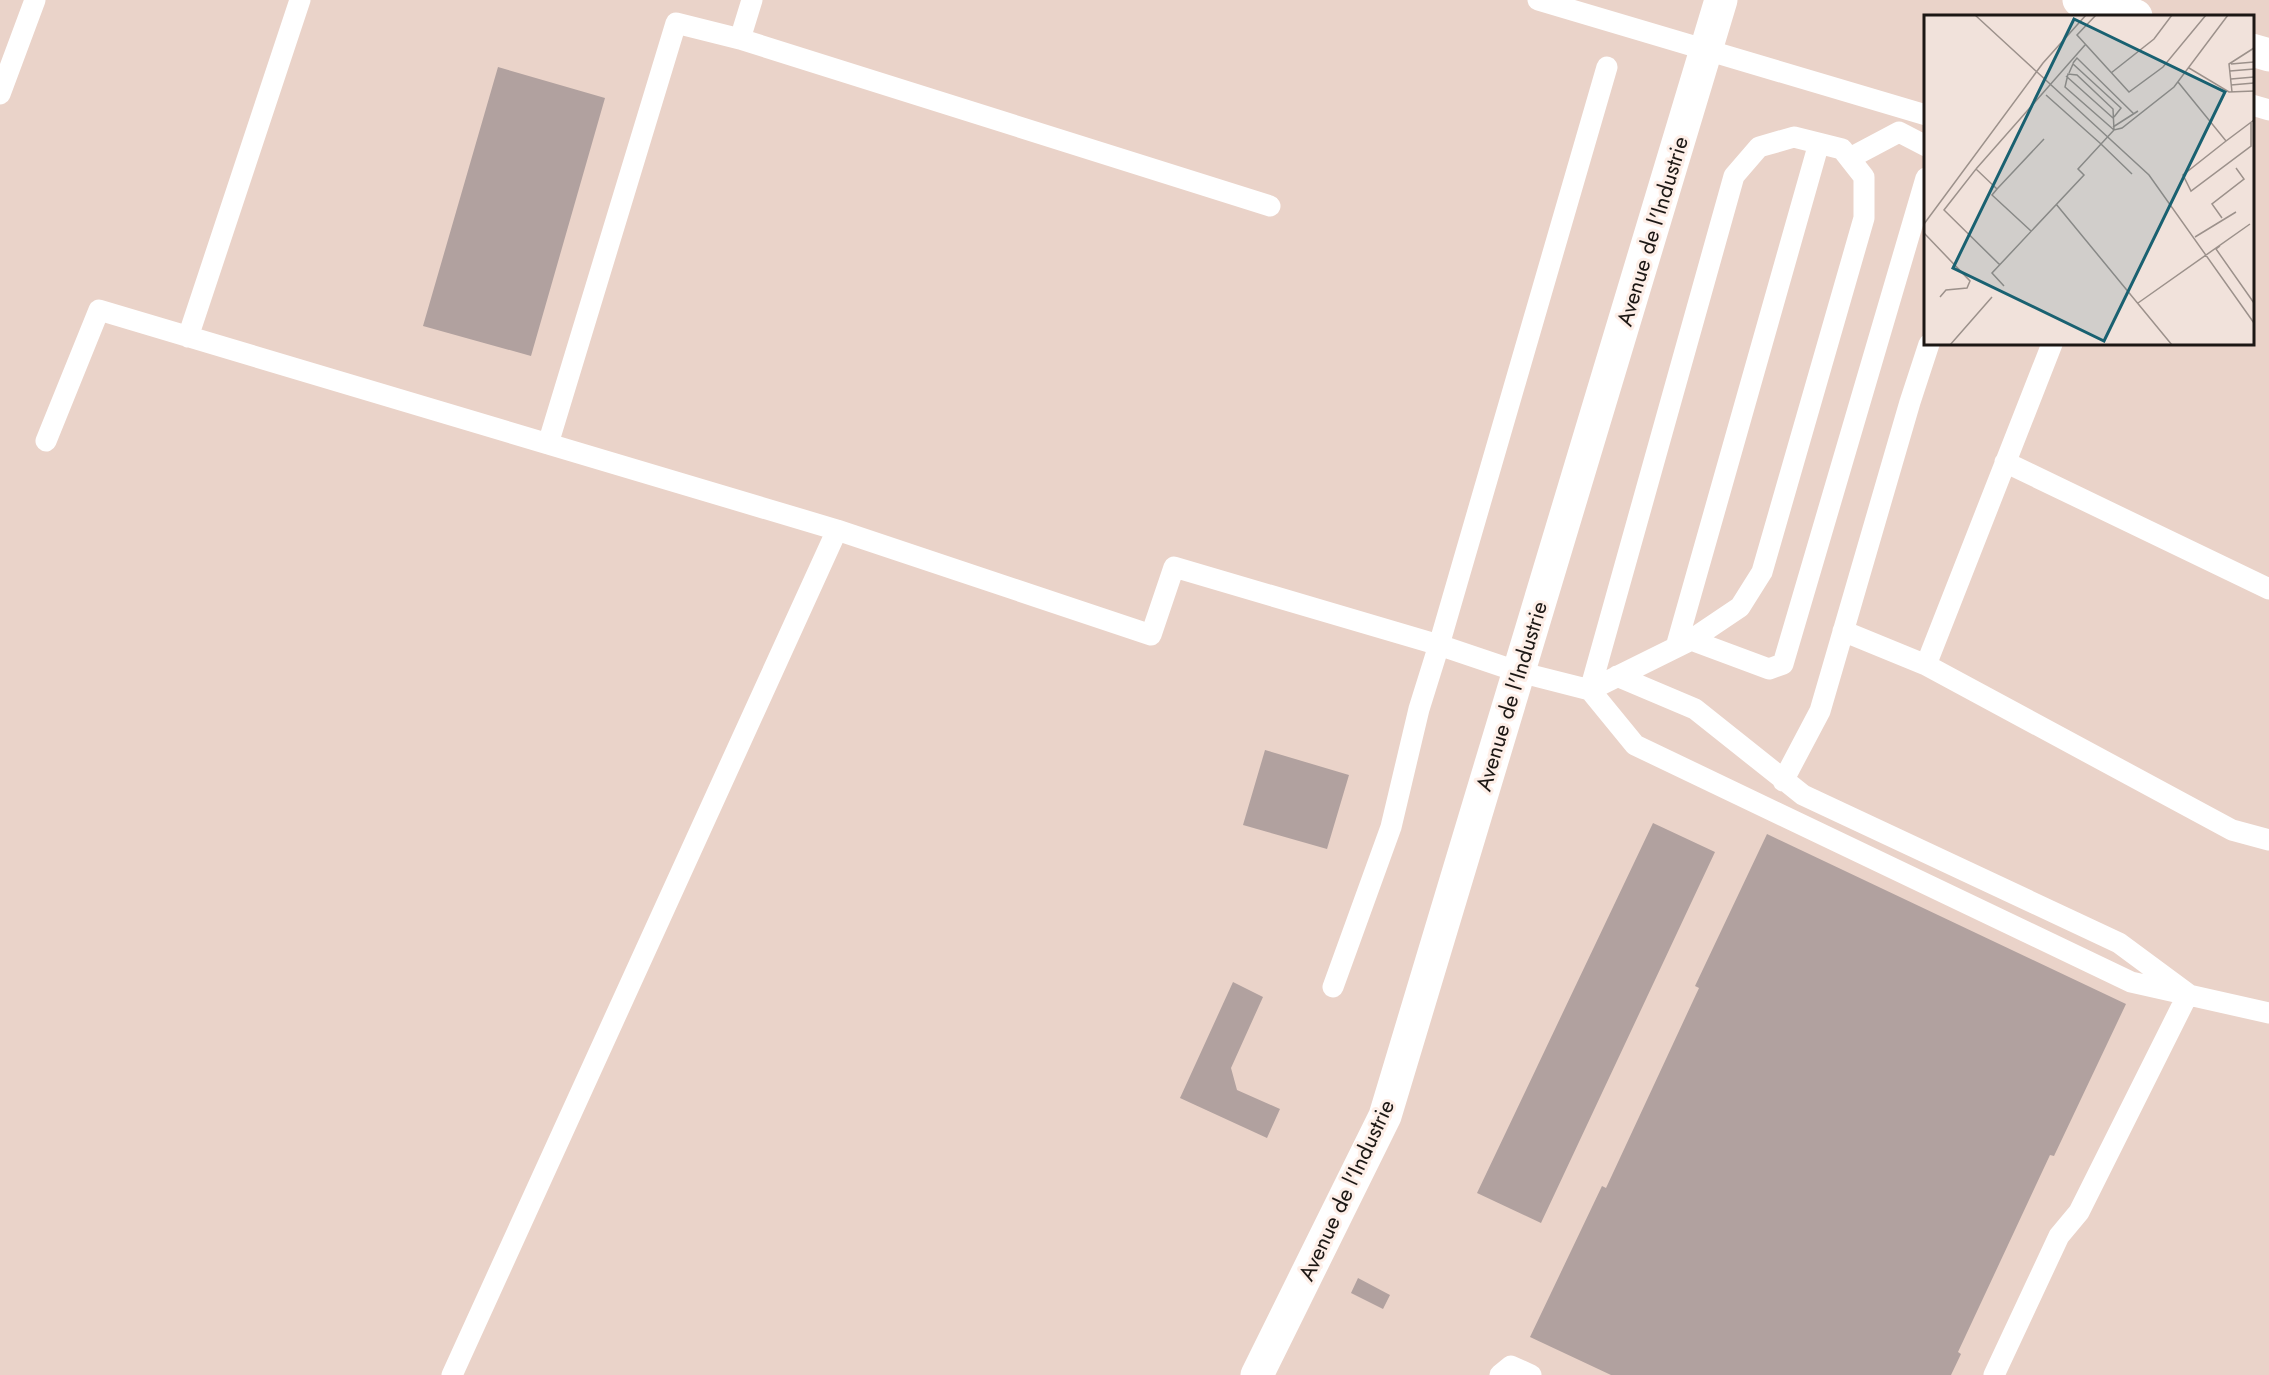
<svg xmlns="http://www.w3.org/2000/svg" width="2269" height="1375" font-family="Jost,sans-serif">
<rect width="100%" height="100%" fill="#f1e2db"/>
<path fill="#ead3c9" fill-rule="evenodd" d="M0,0H2269V1375H0ZM1926,16H2252V344H1926Z"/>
<path fill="#b1a19f" d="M498,67L605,98L531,356L423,326Z
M1265,750L1349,775L1327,849L1243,825Z
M1653,823L1715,852L1541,1223L1477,1193Z
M1767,834L2126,1004L2054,1156L2050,1155L1958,1352L1961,1354L1951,1375H1611L1530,1337L1602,1186L1606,1188L1699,988L1695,986Z
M1233,982L1263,997L1231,1068L1237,1090L1280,1109L1267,1138L1180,1098Z
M1358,1278L1390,1295L1383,1309L1351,1293Z"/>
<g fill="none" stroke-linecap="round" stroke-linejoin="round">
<path stroke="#fff" stroke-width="21" d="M1538,0L1926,115
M740,39L1270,206
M1607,67L1439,645L1519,672L1590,690L1691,640L1740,607L1762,572L1864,218V177L1842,149L1794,137L1759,147L1734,176L1590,690L1635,745L2131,982L2269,1013
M0,94L35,0
M2252,105L2269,110
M1850,158L1899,132L1926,146
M188,337L300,0
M2052,344L1926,665L2232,830L2269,840
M46,441L99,310L837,530L1151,635L1174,567L1439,645L1419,709L1391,827L1333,987
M548,444L676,23L740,39L752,0
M2005,462L2269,589
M1843,631L1926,665
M1691,640L1769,669L1783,664L1926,178
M1676,647L1819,143
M1617,676L1695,709L1803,795L2119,943L2188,994L2079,1212L2059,1236L1994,1375
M1783,781L1820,711L1910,402L1929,344
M452,1375L837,530
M1500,1375L1511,1366L1531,1375"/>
<path stroke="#fff" stroke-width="33" d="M2079,0L2136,16
M2252,50L2269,55
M1257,1375L1385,1116L1721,0"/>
</g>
<g text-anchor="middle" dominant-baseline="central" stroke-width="6" stroke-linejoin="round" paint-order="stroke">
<g font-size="22" fill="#1c1714" stroke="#feefe8">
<text transform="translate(1652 231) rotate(-73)">Avenue de l'Industrie</text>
<text transform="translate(1511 696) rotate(-73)">Avenue de l'Industrie</text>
<text transform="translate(1346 1190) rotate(-65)">Avenue de l'Industrie</text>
</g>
</g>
<g transform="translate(1924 15)">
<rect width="330" height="330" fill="#f1e2db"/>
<path fill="none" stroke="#9c918b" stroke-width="1.5" d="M51,0L113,57M172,0L153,20L205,77L239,52L282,0M149,48L153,43L210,99M307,49L330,47M265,53L305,77L330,76M306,56L330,54M113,57L225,160L330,308M145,58L149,49L197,93L190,102M187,58L230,24L248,0M142,61L189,103M307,64L330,62M254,67L302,126L330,105M307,70L330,68M308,77L305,49L330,33M122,80L177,129L190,115L189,94L153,60L144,59L141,72L190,115L198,113L250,72L304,0M189,112L214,96M302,126L259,160L267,176L327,131V108M52,154L161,30M73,174L120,124M132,189L248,330M298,203L288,189L320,164L312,153M0,209L119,48L162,0M0,218L46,266L43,273L22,275L16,282M271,222L312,197M296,231L292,234L330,288M76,250L20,195L52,154L73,174L68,180L107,216M80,271L68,258L160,160L154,154L177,129L208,159M214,288L326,209M26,330L68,282"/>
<path fill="#196171" fill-opacity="0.15" stroke="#196171" stroke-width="3" d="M150,4L301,77L180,326L29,253Z"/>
<rect width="330" height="330" fill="none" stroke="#1c1714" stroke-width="3"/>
</g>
</svg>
